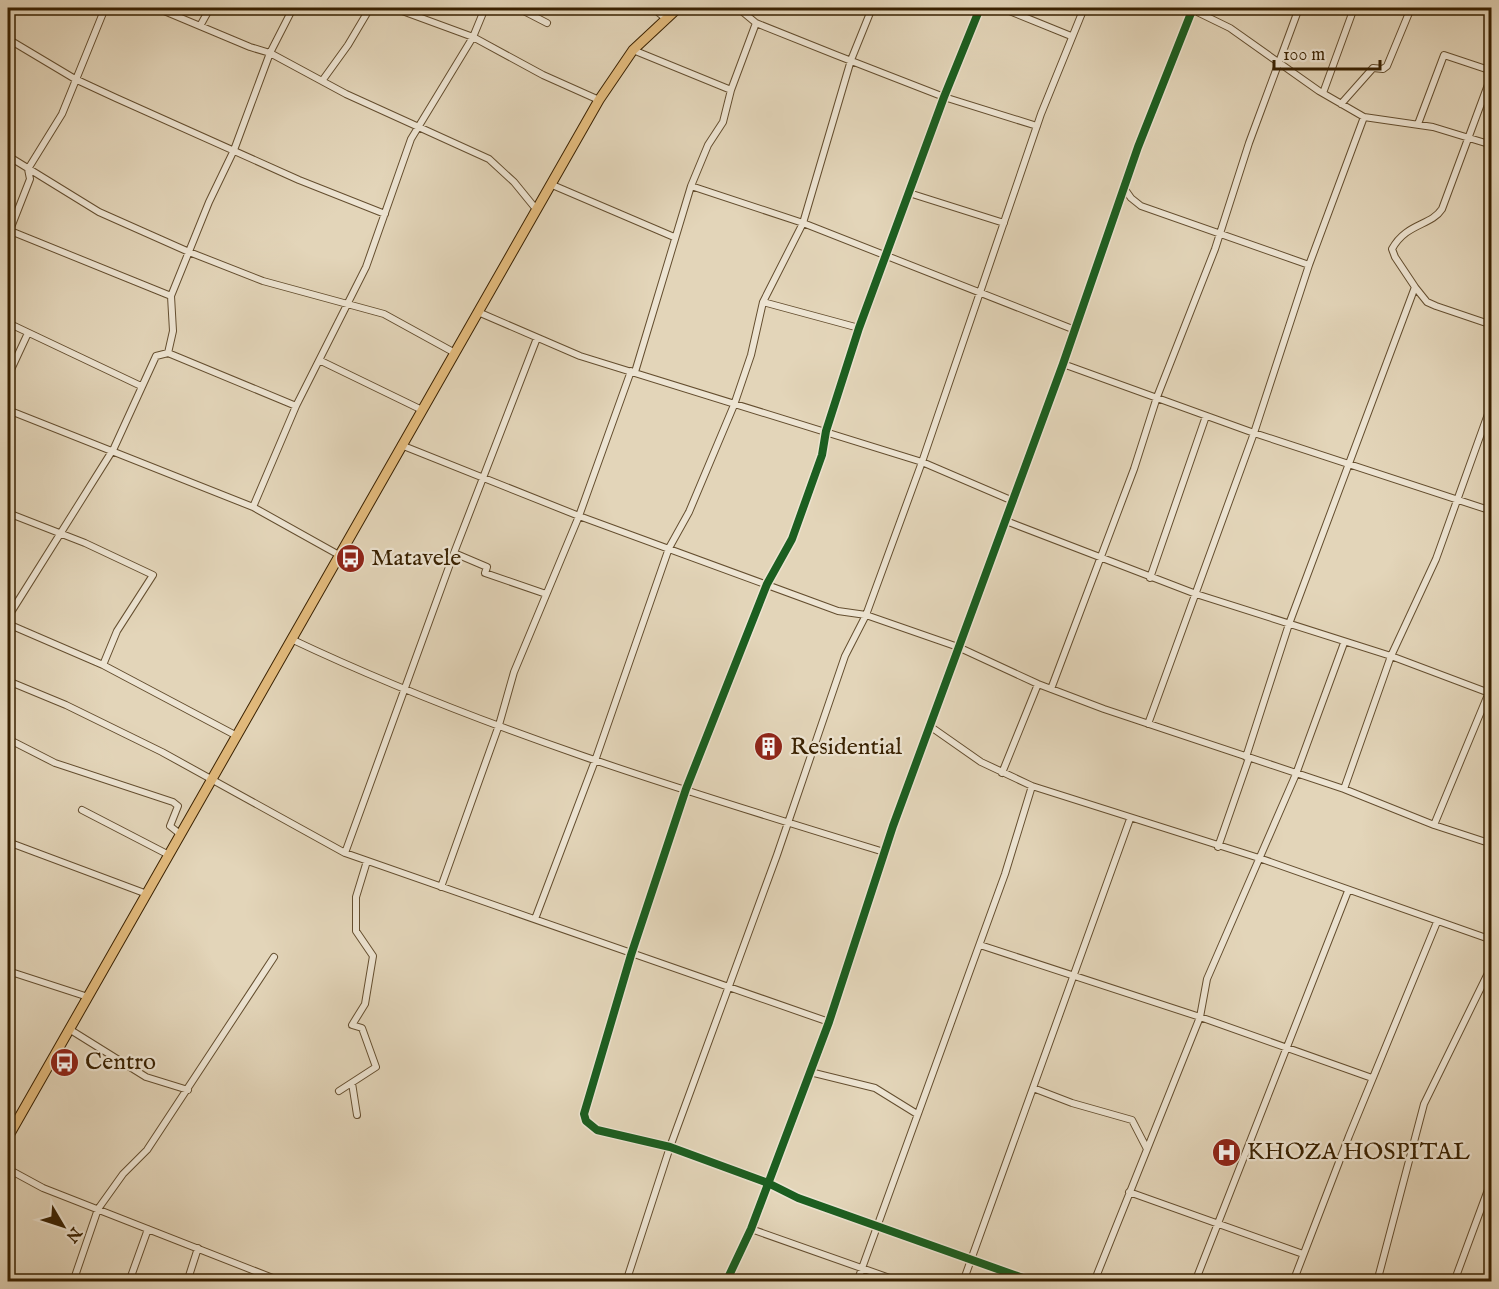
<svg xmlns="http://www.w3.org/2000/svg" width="1499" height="1289" font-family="'IM FELL English',serif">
<rect width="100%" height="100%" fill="#e3d5b9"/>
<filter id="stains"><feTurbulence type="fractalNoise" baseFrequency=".00333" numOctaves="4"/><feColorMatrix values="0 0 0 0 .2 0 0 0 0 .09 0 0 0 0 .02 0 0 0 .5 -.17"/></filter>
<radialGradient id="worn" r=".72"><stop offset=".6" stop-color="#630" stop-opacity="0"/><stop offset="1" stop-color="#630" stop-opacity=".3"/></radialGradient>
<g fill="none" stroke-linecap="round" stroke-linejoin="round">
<defs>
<path id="minor" d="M157,8L250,47L270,53L346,94L489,159L514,182L536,209
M394,8L473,37L543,75L599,100
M518,8L547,23
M653,8L665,18
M738,8L756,23L836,55L944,97L1037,126
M980,8L944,97L859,328L826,431L822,455L792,539L767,584L686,789L631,955L584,1114L586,1121L597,1130L670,1147L768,1183L798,1198L1034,1282
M1002,8L1071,36
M1189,8L1230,28L1319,91L1364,117L1433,127L1492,145
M200,26L210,8
M8,39L75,79L116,98L299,180L385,214
M633,50L731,90
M322,81L348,45L370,8
M1323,93L1354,8
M1341,104L1373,68L1383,69L1387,66L1411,8
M1418,124L1444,55L1492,71
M8,156L99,212L189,252L263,281L384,314L455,353
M550,184L674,237
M691,186L803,223L1075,330
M1124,188L1131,198L1141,206L1309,265
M909,193L1004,223
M8,230L171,296
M8,235L30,179L28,169L62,114L105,8
M1415,287L1427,302L1436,306L1492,325
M763,302L859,328
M478,312L580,356L922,462L1013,501
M8,323L141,386
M168,353L296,406
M321,361L422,410
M1063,364L1254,433L1492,511
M635,372L691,186L708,145L723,122L731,90L756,23
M8,376L28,333
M8,410L253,507L339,555
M401,445L579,516L838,611L866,615L958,647L1038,684L1104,709L1344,789L1434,825L1492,844
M253,507L296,406L366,267L411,139L473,37L485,8
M8,513L85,543L153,575L117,631L103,665
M1006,521L1196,594L1391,656L1492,694
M454,553L487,567L485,573L546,594
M1150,578L1206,416
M8,617L114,448L156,356L168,353L173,331L171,296L209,202L234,150L270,53L293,8
M8,624L103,665L237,736
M291,639C481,729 684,791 884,852
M8,681L66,705L162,752L345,853L829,1022
M1051,689L1134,469L1157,397L1215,249L1249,143L1299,8
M1148,724L1254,433L1309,265L1364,117
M931,727L981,762L1032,786L1259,858L1492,940
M8,739L55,763L173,802L178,806L170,826L180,834
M1246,757L1289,624L1415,287L1395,257L1392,249C1406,223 1431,226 1442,209L1492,74
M1002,773L1038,684
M1344,789L1391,656L1436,559L1492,403
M82,810L169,855
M1434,825L1492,685
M8,842L147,894
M1218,847L1249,758
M345,853L454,553L537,338
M441,887L499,725L514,672L579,516L631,371
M535,919L596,758L669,548L689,512L734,405L751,355L763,302L803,223L851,60L872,8
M980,945L1200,1017L1372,1078
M8,971L88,997
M69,1029L146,1077L188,1090
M810,1072L875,1088L917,1114
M352,1083L357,1115
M1033,1088L1072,1103L1132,1120L1147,1149
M339,1091L376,1067L362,1028L352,1025L365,1004L373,956L356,931V897L367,861
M8,1169L43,1188L283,1282
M1129,1192L1303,1254
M751,1229L901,1282
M73,1282L98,1209L123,1174L147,1150L274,957
M129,1282L148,1229
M187,1282L198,1248
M626,1282L670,1147L777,855L845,656L866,615L922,462L1041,114L1084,8
M726,1282L751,1229L829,1022L893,826L1063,364L1138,147L1193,8
M857,1282L1005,874L1032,786
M963,1282L1130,819
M1094,1282L1200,1017L1207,979L1296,774L1344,643
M1195,1282L1348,891
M1293,1282L1349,1136L1437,922
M1377,1282L1424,1104L1492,965
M1454,1282L1492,1179"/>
<path id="trunk" d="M8,1137L599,100L633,50L678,8"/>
</defs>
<use href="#minor" stroke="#644e2f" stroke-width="8"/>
<use href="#trunk" stroke="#392101" stroke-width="11"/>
<use href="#minor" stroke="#ede4d2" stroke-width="6"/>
<use href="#trunk" stroke="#e2ba7c" stroke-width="9"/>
<defs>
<path id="cycleway" d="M980,8L944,97L859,328L826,431L822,455L792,539L767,584L686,789L631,955L584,1114L586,1121L597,1130L670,1147L768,1183L798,1198L1034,1282
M726,1282L751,1229L829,1022L893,826L1063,364L1138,147L1193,8"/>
</defs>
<use href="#cycleway" stroke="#ede4d2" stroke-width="11"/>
<use href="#cycleway" stroke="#1b5e20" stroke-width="8"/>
</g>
<defs>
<symbol id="bus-disc" viewBox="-11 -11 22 22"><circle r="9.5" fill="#8f2418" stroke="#ede4d2"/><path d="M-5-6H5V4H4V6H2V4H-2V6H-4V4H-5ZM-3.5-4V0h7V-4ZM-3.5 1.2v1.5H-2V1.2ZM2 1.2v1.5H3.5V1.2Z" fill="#fff"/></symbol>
<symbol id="building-disc" viewBox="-11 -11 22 22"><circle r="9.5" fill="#8f2418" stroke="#ede4d2"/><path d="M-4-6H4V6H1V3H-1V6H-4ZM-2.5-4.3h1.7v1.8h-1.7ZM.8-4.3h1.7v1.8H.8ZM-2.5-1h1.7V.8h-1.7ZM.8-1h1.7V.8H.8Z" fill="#fff"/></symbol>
<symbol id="hospital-disc" viewBox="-11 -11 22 22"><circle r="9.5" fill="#8f2418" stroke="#ede4d2"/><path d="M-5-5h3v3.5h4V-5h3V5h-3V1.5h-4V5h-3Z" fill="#fff"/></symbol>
</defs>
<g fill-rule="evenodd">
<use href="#bus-disc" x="334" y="542" width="33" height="33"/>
<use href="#building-disc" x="752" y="730" width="33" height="33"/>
<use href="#bus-disc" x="48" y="1046" width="33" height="33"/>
<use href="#hospital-disc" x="1210" y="1136" width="33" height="33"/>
</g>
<g text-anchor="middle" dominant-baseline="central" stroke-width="4.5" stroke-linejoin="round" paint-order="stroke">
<g font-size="24" fill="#392101" stroke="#ede4d2" text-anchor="start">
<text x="371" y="558">Matavele</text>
<text x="790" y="747">Residential</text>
<text x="85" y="1062">Centro</text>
<text x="1247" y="1152">KHOZA HOSPITAL</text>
</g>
</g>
<rect width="1499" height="1289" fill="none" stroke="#e3d5b9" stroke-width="30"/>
<rect x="9" y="9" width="1481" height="1271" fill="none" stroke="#392101" stroke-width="3"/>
<rect x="15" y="15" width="1469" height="1259" fill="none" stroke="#392101" stroke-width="1.5"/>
<g transform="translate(63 1226) rotate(129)" stroke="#ede4d2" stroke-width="4.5" paint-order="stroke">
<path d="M0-4.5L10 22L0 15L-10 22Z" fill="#392101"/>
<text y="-9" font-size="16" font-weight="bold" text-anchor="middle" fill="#392101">N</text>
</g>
<path d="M1274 60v9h106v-9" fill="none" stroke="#392101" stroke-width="3"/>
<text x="1283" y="60" font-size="18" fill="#392101" stroke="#ede4d2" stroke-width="4.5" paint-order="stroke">100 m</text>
<rect width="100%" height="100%" filter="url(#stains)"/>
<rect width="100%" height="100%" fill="url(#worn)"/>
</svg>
